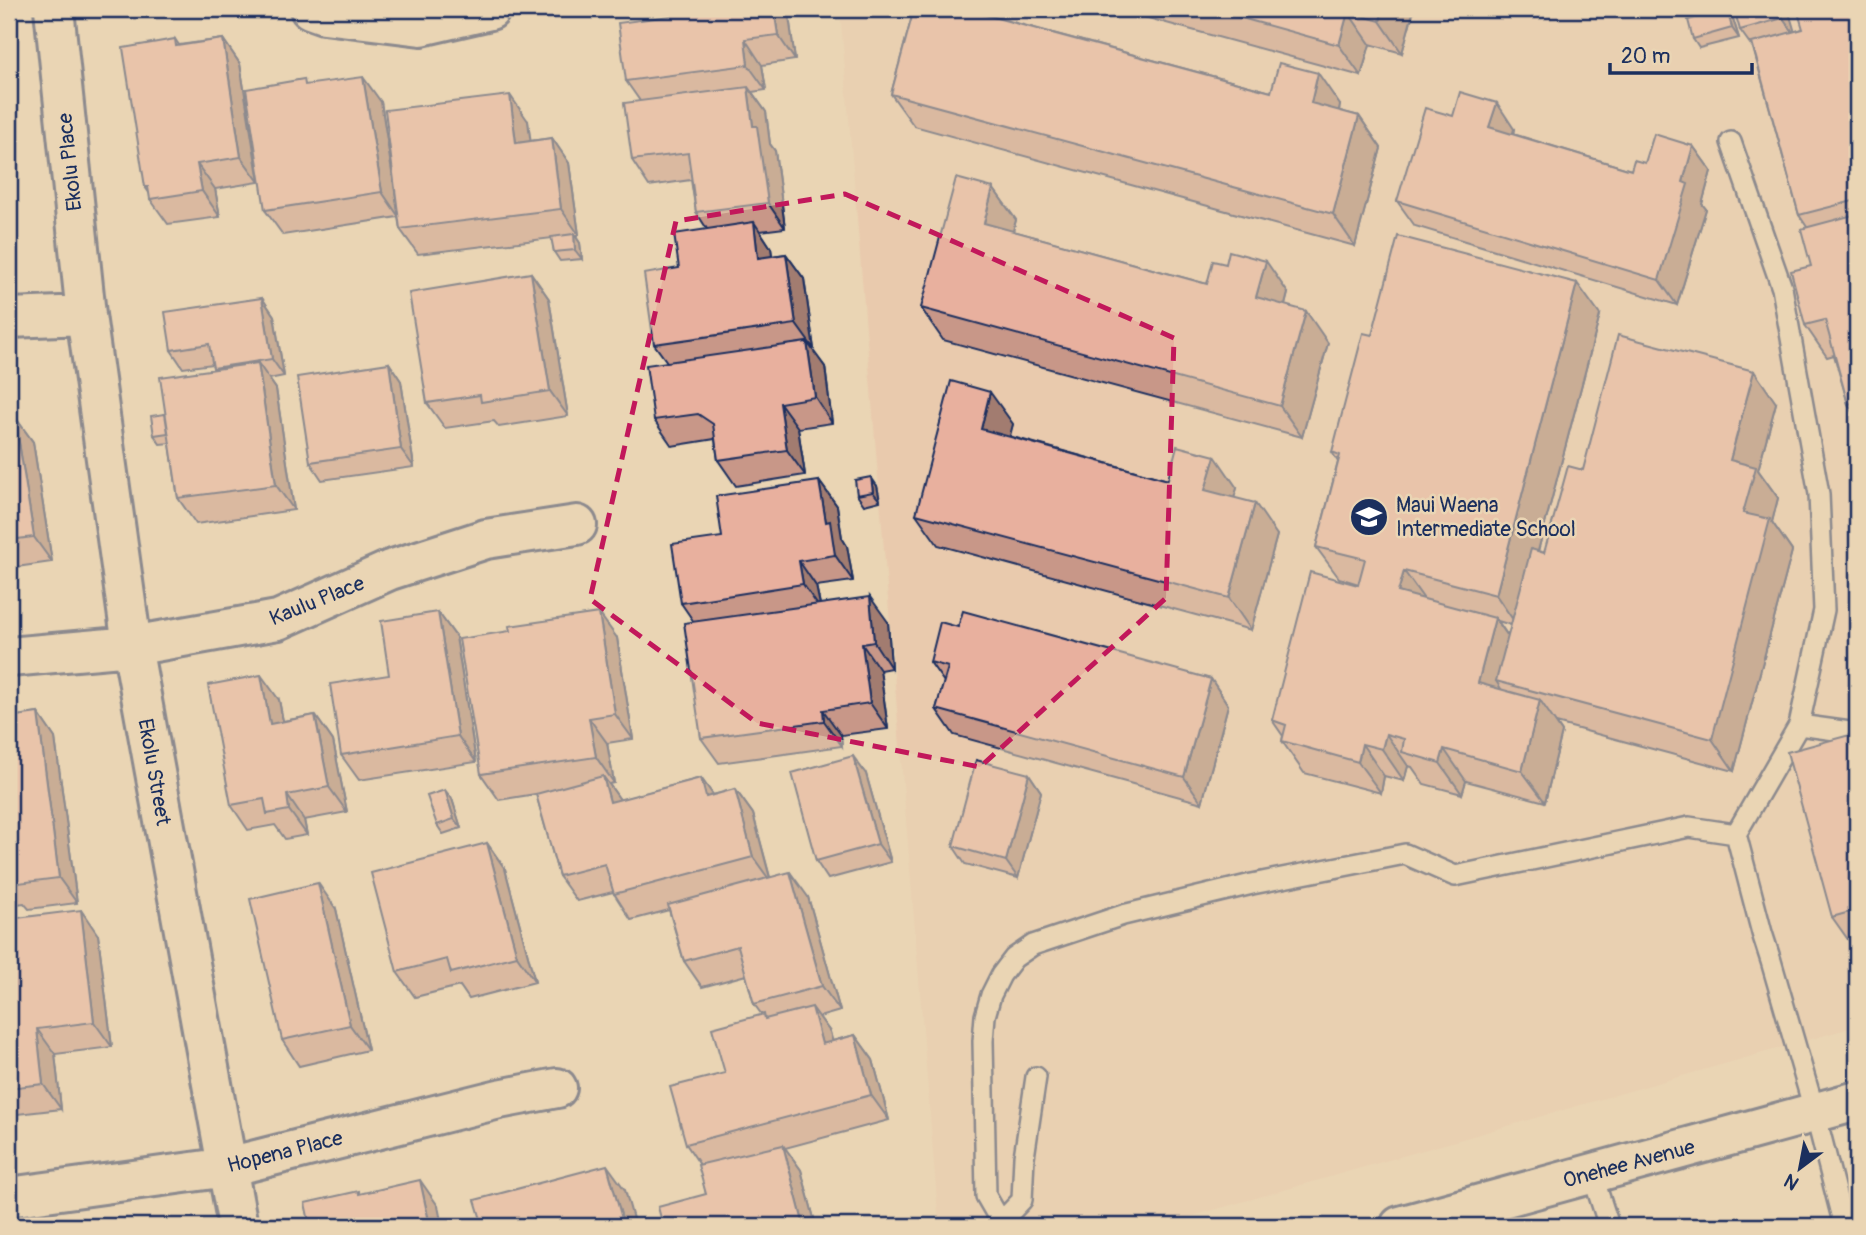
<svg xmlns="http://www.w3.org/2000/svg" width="1866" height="1235" font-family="Pangolin,sans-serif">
<rect width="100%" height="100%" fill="#ead5b4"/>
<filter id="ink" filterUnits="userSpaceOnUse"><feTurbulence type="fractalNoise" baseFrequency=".0143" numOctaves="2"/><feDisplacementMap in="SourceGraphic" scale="14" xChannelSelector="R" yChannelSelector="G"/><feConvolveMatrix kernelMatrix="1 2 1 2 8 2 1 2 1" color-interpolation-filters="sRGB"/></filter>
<g filter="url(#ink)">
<path fill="#e9caad" d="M840,9H1857V1026L1158,1226H939Z"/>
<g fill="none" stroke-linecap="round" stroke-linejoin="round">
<defs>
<path id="lane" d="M1731,142L1782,288L1819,494L1824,610L1799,725L1736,834L1762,933L1771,961L1815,1113L1844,1226
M1799,725L1857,733
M1592,1174L1609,1226
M1001,1222L1022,1200L1024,1157L1036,1077
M1001,1226V1222L986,1196L983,1041L985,1016L991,995L1001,975L1014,958L1033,945L1123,915L1252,884L1405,854L1455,876L1689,827L1736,834"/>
<path id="street" d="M54,9L86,315L132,646L238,1226
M310,9L324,14L421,26L490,10
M9,318L86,315
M9,657L132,646L278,620L390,570L486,539L577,525
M9,1197L228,1167L499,1099L557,1088"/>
<path id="secondary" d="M1400,1226L1857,1101"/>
</defs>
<use href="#lane" stroke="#1b2f5e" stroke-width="24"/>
<use href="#street" stroke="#1b2f5e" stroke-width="44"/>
<use href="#secondary" stroke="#1b2f5e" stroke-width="44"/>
<use href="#lane" stroke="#ead5b4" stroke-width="19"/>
<use href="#street" stroke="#ead5b4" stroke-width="38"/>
<use href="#secondary" stroke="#ead5b4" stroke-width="38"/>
</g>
<path fill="#c89788" stroke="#1b2f5e" stroke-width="2" fill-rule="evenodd" d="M788,9L795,60L762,65L766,90L752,92L766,112L770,144L775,151L785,228L760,231L771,248L772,256L786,254L804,279L814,349L812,350L825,367L832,423L798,428L805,475L736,486L718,460L715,439L672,446L654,420L667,362L654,344L679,268L707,229L696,212L691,180L649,186L632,160L640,101L626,81Z
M914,9H989L987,15L1271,92L1340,105L1339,111L1359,116L1381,148L1355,246L914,126L891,94Z
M1115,9H1414L1402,53L1370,44L1361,76Z
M1683,9H1721V10L1689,19Z
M1788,9L1794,32L1857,9V418L1848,404L1834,355L1827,357L1805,325L1811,266L1807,227L1799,215L1753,48L1740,30Z
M1733,19L1739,38L1699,48L1693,39Z
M175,39L179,45L223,39L240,64L259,182L215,189L220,217L168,224L150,199V194L145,187Z
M308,85L381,102L394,187L528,121L530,141L552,138L569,163L579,235H575L580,243L582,259L560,261L554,252L552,238L418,254L400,229L398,217L283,235L265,210Z
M1453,116L1514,129L1513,134L1631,170L1645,163L1693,146L1711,171L1702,204L1706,209L1677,305L1415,226L1397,201Z
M993,188L1016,220L1013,231L1207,284L1288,293L1285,305L1328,343L1302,437L943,340L921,308Z
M531,273L549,299L568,416L499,427L494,421L445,428L427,403Z
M262,298L274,316L284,376L269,379L276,389L294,510L196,524L178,498L170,443L160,444L154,435L165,414L214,369L212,364L183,368L171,350Z
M1600,315L1538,551L1544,553L1583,470L1776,403L1758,470L1778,498L1772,522L1792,551L1734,771L1556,723L1562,732L1545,802L1466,781L1462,794L1424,784L1412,767L1408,766L1404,781L1384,776L1381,793L1304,773L1282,741L1283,736L1272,720L1359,584L1339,578L1316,547L1338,462L1332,452ZM1498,621L1511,625L1508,636Z
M389,363L401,381L414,467L322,480L310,462Z
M15,417L33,442L52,562L9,568V418Z
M1013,424L1009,436L1168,480L1237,488L1234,498L1277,535L1251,630L938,545L916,514Z
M819,481L837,506L842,538L847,546L853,581L816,586L820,604L888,622L891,668L880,670L888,729L841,735L842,746L719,763L701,738L694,622L681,603L722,537Z
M877,486L880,501L864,505L857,495Z
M438,612L456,637L476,762L359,780L341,755L389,675Z
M958,627L1211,679L1228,705L1202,803L954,735L936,709L944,682L930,662Z
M617,638L633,739L607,743L614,783L609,784L620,800L701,778L713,795L735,789L753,814L770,877L808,897L840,1011L819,1017L830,1032L832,1041L855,1035L873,1060L889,1120L785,1148L801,1170L816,1226H663L706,1194L700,1165L686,1144L725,1073L762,1015L754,1004L746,975L702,987L684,961L669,910L631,920L613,892L577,901L559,876L536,794L499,800L481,774Z
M279,700L283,721L315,715L333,741L347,812L304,820L307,835L285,839L275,825L248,830L231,805Z
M38,713L55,738L77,903L29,909L24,903L9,905V717Z
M1857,733V947L1854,948L1832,917Z
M866,774L891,862L828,879L816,861Z
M1029,774L1041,792L1018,878L965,864L953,846Z
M452,799L461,828L443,834L437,825Z
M487,843L505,869L535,982L469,999L460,986L415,997L397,972Z
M336,909L368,1050L299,1066L282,1040Z
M9,919L98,935L112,1047L55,1054L61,1109L9,1115Z"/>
<path fill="#a27b6f" stroke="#1b2f5e" stroke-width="2" d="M774,9H788L795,60L778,35Z
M959,9H989L981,39Z
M1383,9H1414L1402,53L1380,21Z
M1727,9L1733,19L1739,38L1732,28Z
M1780,9H1788L1796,36L1783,18Z
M1348,12L1370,44L1361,76L1339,45Z
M223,39L240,64L259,182L241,157Z
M745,39L762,65L766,90L748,65Z
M1318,73L1340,105L1333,135L1311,103Z
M363,77L381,102L399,217L382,192Z
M748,87L766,112L770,144L775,151L785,228L768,203L753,126Z
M510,95L528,121L534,168L516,143Z
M1497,103L1514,129L1507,153L1489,127Z
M1359,116L1381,148L1355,246L1333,214Z
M552,138L569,163L579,235L561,209Z
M1693,146L1711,171L1702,204L1706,209L1677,305L1659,280L1683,182Z
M197,164L215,189L220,217L202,191Z
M993,188L1016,220L1006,255L984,223Z
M754,222L771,248L776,283L758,258Z
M574,234L580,243L582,259L575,250Z
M786,254L804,279L814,349L796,324Z
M1266,261L1288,293L1279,329L1256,297Z
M531,273L549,299L568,416L550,391Z
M1577,283L1600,315L1518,627L1496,595Z
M262,298L274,316L284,376L272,359Z
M1306,311L1328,343L1302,437L1280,406Z
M807,342L825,367L832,423L815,397Z
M258,363L276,389L294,510L276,485Z
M389,363L401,381L414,467L401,449Z
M1754,371L1776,403L1758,470L1778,498L1772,522L1792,551L1734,771L1712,739L1730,460Z
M990,392L1013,424L1004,460L981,429Z
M780,403L798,428L805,475L787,450Z
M15,417L33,442L52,562L34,537Z
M1215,456L1237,488L1227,522L1205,490Z
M871,477L877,486L880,501L873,492Z
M819,481L837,506L842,538L847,546L853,581L835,555L826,522Z
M1255,503L1277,535L1251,630L1229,598Z
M799,561L816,586L821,610L803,584Z
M1404,571L1426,602L1398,592Z
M870,597L888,622L891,668L874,642Z
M438,612L456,637L476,762L458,736Z
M599,613L617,638L633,739L615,714Z
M1495,618L1517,649L1496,681L1505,695L1478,683Z
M862,644L880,670L888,729L870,703Z
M261,675L279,700L288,749L270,724Z
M1211,679L1228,705L1202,803L1184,777Z
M1540,700L1562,732L1545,802L1522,771Z
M823,710L841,735L842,746L824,721Z
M38,713L55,738L77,903L59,878Z
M315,715L333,741L347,812L329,787Z
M589,718L607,743L614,783L596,757Z
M1386,734L1408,766L1404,781L1382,749Z
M1362,744L1384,776L1381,793L1358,762Z
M1444,749L1466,781L1462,794L1440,763Z
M853,756L866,774L891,862L878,844Z
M1029,774L1041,792L1018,878L1006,861Z
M603,776L621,801L610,802Z
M701,778L719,803L706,797Z
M735,789L753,814L771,882L753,857Z
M445,790L452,799L461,828L454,819Z
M287,795L304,820L307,835L289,810Z
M487,843L505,869L535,982L517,956Z
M790,872L808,897L840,1011L822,986Z
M318,883L336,909L368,1050L350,1025Z
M81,910L98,935L112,1047L94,1022Z
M812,1007L830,1032L840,1069L822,1044Z
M37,1029L55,1054L61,1109L43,1084Z
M855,1035L873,1060L889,1120L871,1095Z
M783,1145L801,1170L816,1226H804Z
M607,1165L625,1190L635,1226H624Z
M420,1180L438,1206L442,1226H430Z"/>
<path fill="#e8b09e" stroke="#1b2f5e" stroke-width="2" d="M669,9H774L778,35L745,39L748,65L626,81L618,23L670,16Z
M914,9H963L1271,92L1279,63L1318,73L1311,103L1359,116L1333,214L891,94Z
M1209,9H1383L1380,21L1348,12L1339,45Z
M1727,9L1732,28L1693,39L1688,20Z
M1734,9H1780L1783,18L1740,30Z
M1797,9H1857V200L1799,215L1752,43L1803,29Z
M175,39L176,46L223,39L241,157L197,164L202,191L150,199L148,187H145L123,48Z
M363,77L382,192L265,210L246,89L304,79L305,85Z
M748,87L753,126H757L768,203L696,212L688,153L632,160L624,103Z
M1460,92L1497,103L1489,127L1631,170L1634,160L1645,163L1654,134L1693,146L1683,182L1688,184L1659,280L1397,201L1425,108L1453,116Z
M510,95L516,143L552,138L561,209L400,229L385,110Z
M956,178L993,188L984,223L1207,284L1213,261L1226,264L1229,251L1266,261L1256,297L1306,311L1280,406L921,308Z
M1857,214V402L1848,404L1825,320L1805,325L1791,271L1811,266L1801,229Z
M754,222L758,258L786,254L796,324L654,344L644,274L679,268L674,234Z
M574,234L575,250L554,252L551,237Z
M1398,236L1577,283L1496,595L1404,571L1398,592L1495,618L1478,683L1540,700L1522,771L1444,749L1440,763L1402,752L1404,739L1386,734L1382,749L1362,744L1358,762L1282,741L1286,725L1272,720L1310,572L1358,585L1365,559L1316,547L1340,455L1332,452L1363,333L1372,335Z
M531,273L550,391L481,402L480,395L427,403L409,293Z
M262,298L272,359L213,368L209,344L171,350L165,312Z
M1618,335L1754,371L1730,460L1756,467L1743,513L1770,519L1712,739L1496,681L1531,549L1544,553L1568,466L1583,470Z
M807,342L815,397L780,403L787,450L718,460L713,424L698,414L654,420L646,365Z
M258,363L276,485L178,498L160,377Z
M389,363L401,449L310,462L297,377Z
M951,381L990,392L981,429L1168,480L1177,446L1215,456L1205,490L1255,503L1229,598L916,514Z
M165,414L168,433L154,435L151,416Z
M15,417L34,537L9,540V418Z
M1857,444V476L1849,446Z
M871,477L873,492L857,495L855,480Z
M819,481L826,522L830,521L835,555L799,561L803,584L681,603L672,544L722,537L716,496Z
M870,597L874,642L862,644L870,703L823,710L824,721L701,738L684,623Z
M963,611L1211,679L1184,777L936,709L948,667L930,662L940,622L958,627Z
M438,612L458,736L341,755L330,684L389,675L381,621Z
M599,613L615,714L589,718L596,757L481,774L459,639L510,631L509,626Z
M261,675L270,724L315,715L329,787L287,795L289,810L267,814L264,799L231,805L208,685Z
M38,713L59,878L11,884L10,877H9V717Z
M1857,733V910L1832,917L1787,752Z
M853,756L878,844L816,861L792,773Z
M976,760L1029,774L1006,861L953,846Z
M603,776L610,802L701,778L706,797L735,789L753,857L614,894L605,864L559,876L536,794Z
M445,790L454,819L437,825L427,796Z
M487,843L517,956L451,973L447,959L397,972L371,873Z
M790,872L822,986L754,1004L738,946L684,961L668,905Z
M318,883L350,1025L282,1040L250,899Z
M81,910L94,1022L37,1029L43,1084L9,1088V919Z
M812,1007L822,1044L855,1035L871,1095L686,1144L670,1087L725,1073L712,1028L764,1014L765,1019Z
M783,1145L804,1226H663L658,1207L706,1194L698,1165Z
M607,1165L624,1226H483L475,1200Z
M420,1180L430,1226H310L305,1203L359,1191V1194Z"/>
</g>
<path d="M0 0H1866V1235H0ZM845,194L1174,338L1166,598L980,767L757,723L590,599L676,221Z" fill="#ead5b4" fill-opacity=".55" fill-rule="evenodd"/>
<path fill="none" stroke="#c2185b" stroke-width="5" stroke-dasharray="14 9" stroke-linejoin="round" d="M845,194L1174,338L1166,598L980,767L757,723L590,599L676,221Z"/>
<defs>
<symbol id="school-disc" viewBox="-11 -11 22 22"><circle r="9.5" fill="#1b2f5e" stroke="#ead5b4"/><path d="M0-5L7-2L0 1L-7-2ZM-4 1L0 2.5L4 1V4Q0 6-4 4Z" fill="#fff"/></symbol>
</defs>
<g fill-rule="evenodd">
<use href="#school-disc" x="1347" y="495" width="44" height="44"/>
</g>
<g text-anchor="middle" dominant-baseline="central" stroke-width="5" stroke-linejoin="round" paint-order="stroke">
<g font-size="21" fill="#1b2f5e" stroke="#ead5b4">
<text transform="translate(70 162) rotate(-96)">Ekolu Place</text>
<text transform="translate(317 601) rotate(-22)">Kaulu Place</text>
<text transform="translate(154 772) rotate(80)">Ekolu Street</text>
<text transform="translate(285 1152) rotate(-14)">Hopena Place</text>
<text transform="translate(1629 1164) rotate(-15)">Onehee Avenue</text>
</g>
<g font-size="21" fill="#1b2f5e" stroke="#ead5b4" text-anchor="start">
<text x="1396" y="505">Maui Waena<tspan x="1396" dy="24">Intermediate School</tspan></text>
</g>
</g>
<rect width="1866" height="1235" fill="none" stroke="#ead5b4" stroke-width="35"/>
<rect x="18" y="18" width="1831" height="1200" fill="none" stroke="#1b2f5e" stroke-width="2.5" filter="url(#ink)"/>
<g transform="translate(1800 1168) rotate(212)" stroke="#ead5b4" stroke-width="5" paint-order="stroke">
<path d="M0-5L12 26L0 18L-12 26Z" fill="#1b2f5e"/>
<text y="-10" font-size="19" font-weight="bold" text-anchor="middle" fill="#1b2f5e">N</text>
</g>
<path d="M1610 63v10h142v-10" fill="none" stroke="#1b2f5e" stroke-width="3.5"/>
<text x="1621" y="63" font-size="21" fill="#1b2f5e" stroke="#ead5b4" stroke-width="5" paint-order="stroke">20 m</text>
</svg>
